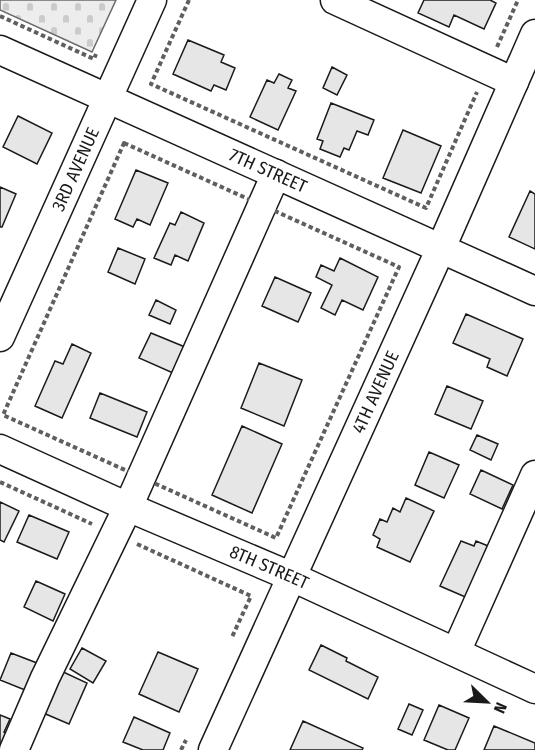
<svg xmlns="http://www.w3.org/2000/svg" width="535" height="750" font-family="'Fira Sans Condensed',sans-serif">
<defs>
<pattern id="cemetery-stones" width="16" height="16" patternUnits="userSpaceOnUse" patternTransform="scale(1.5)"><rect width="16" height="16" fill="#ededed"/><path d="M2 7V4a2 2 0 0 1 4 0v3zM10 15v-3a2 2 0 0 1 4 0v3z" fill="#cbcbcb"/></pattern>
</defs>
<rect width="100%" height="100%" fill="#fff"/>
<path fill="url(#cemetery-stones)" stroke="#6a6a6a" stroke-width="1.5" d="M0,0H116L92,52L0,10Z"/>
<path fill="#e6e6e6" stroke="#1a1a1a" stroke-width="1.5" d="M424,0H490L496,3L484,29L454,15L449,27L418,13Z
M188,40L224,55L221,62L235,68L226,90L214,85L211,91L173,74Z
M332,67L347,75L337,95L323,88Z
M279,74L292,80L288,88L296,91L278,130L250,117L267,80L274,83Z
M331,103L374,120L368,135L357,131L349,150L344,148L340,157L320,149L323,141L317,139Z
M18,116L52,133L37,164L3,147Z
M403,130L441,146L421,193L383,178Z
M136,170L168,183L150,225L137,219L133,227L115,219Z
M0,187L16,194L2,227H0Z
M530,191L535,194V249L509,237Z
M181,212L204,223L188,261L175,255L171,265L154,258L170,223L175,225Z
M118,248L145,259L135,284L108,272Z
M340,258L378,277L363,310L342,300L335,315L321,308L332,285L316,277L321,265L334,271Z
M275,277L311,293L298,322L262,306Z
M156,300L176,310L170,324L149,315Z
M466,314L523,339L507,376L487,367L490,359L453,343Z
M151,333L185,347L173,373L139,358Z
M72,344L91,353L62,418L35,406L55,361L63,364Z
M259,363L302,380L284,426L241,408Z
M447,386L483,401L471,429L435,414Z
M100,393L147,412L137,437L90,418Z
M242,426L282,444L252,513L212,495Z
M477,435L498,444L491,460L470,450Z
M429,452L459,465L444,498L415,485Z
M481,470L513,485L502,509L470,494Z
M406,498L434,511L410,562L377,547L380,539L373,535L380,519L387,522L393,508L400,512Z
M0,502L19,511L4,542L0,540Z
M29,515L69,532L57,559L17,542Z
M461,541L474,546L476,541L493,548L470,599L440,586Z
M36,581L65,594L53,621L24,607Z
M321,645L347,658L346,661L378,677L368,699L309,670Z
M82,648L106,661L93,683L70,669Z
M158,652L198,669L179,712L139,694Z
M11,653L37,663L25,690L0,680Z
M59,670L87,683L69,724L41,712Z
M409,704L423,710L412,735L398,729Z
M439,705L469,718L455,750H448L424,740Z
M0,715L10,719L4,732L11,735L5,750H0Z
M134,717L170,733L163,750H143L123,742Z
M303,721L363,748L362,750H290Z
M494,726L535,743V750H484Z"/>
<g fill="none" stroke-linecap="round" stroke-linejoin="round">
<defs>
<g id="minor">
<path d="M335,0L514,82"/>
<path id="s1" d="M0,50L535,291"/>
<path id="s2" d="M0,337L152,0"/>
<path id="s3" d="M0,449L128,507L290,576L535,689"/>
<path d="M456,652L535,475"/>
<path d="M14,750L45,678L128,507L276,174"/>
<path id="s4" d="M213,750L441,248L535,34"/>
</g>
</defs>
<use href="#minor" stroke="#1a1a1a" stroke-width="31"/>
<path stroke="#5f5f5f" stroke-width="4" stroke-dasharray="4.5 3" stroke-linecap="butt" d="M189,0L151,84L426,208L477,92
M0,16L94,59L96,54
M497,47L518,0
M124,143L399,267L276,538L3,415Z
M0,482L92,524
M137,544L251,596L232,637
M181,750L186,740"/>
<use href="#minor" stroke="#fff" stroke-width="28"/>
</g>
<g text-anchor="middle" dominant-baseline="central" stroke-width="4.5" stroke-linejoin="round" paint-order="stroke">
<g font-size="18" fill="#1a1a1a" stroke="#fff">
<text stroke="none"><textPath href="#s2" startOffset="184">3RD AVENUE</textPath></text>
<text stroke="none"><textPath href="#s1" startOffset="294">7TH STREET</textPath></text>
<text stroke="none"><textPath href="#s4" startOffset="393">4TH AVENUE</textPath></text>
<text stroke="none"><textPath href="#s3" startOffset="294">8TH STREET</textPath></text>
</g>
</g>
<g transform="translate(487 702) rotate(114)" stroke="#ffffff" stroke-width="4.5" paint-order="stroke">
<path d="M0-4.5L10 22L0 15L-10 22Z" fill="#1a1a1a"/>
<text y="-9" font-size="16" font-weight="bold" text-anchor="middle" fill="#1a1a1a">N</text>
</g>
</svg>
